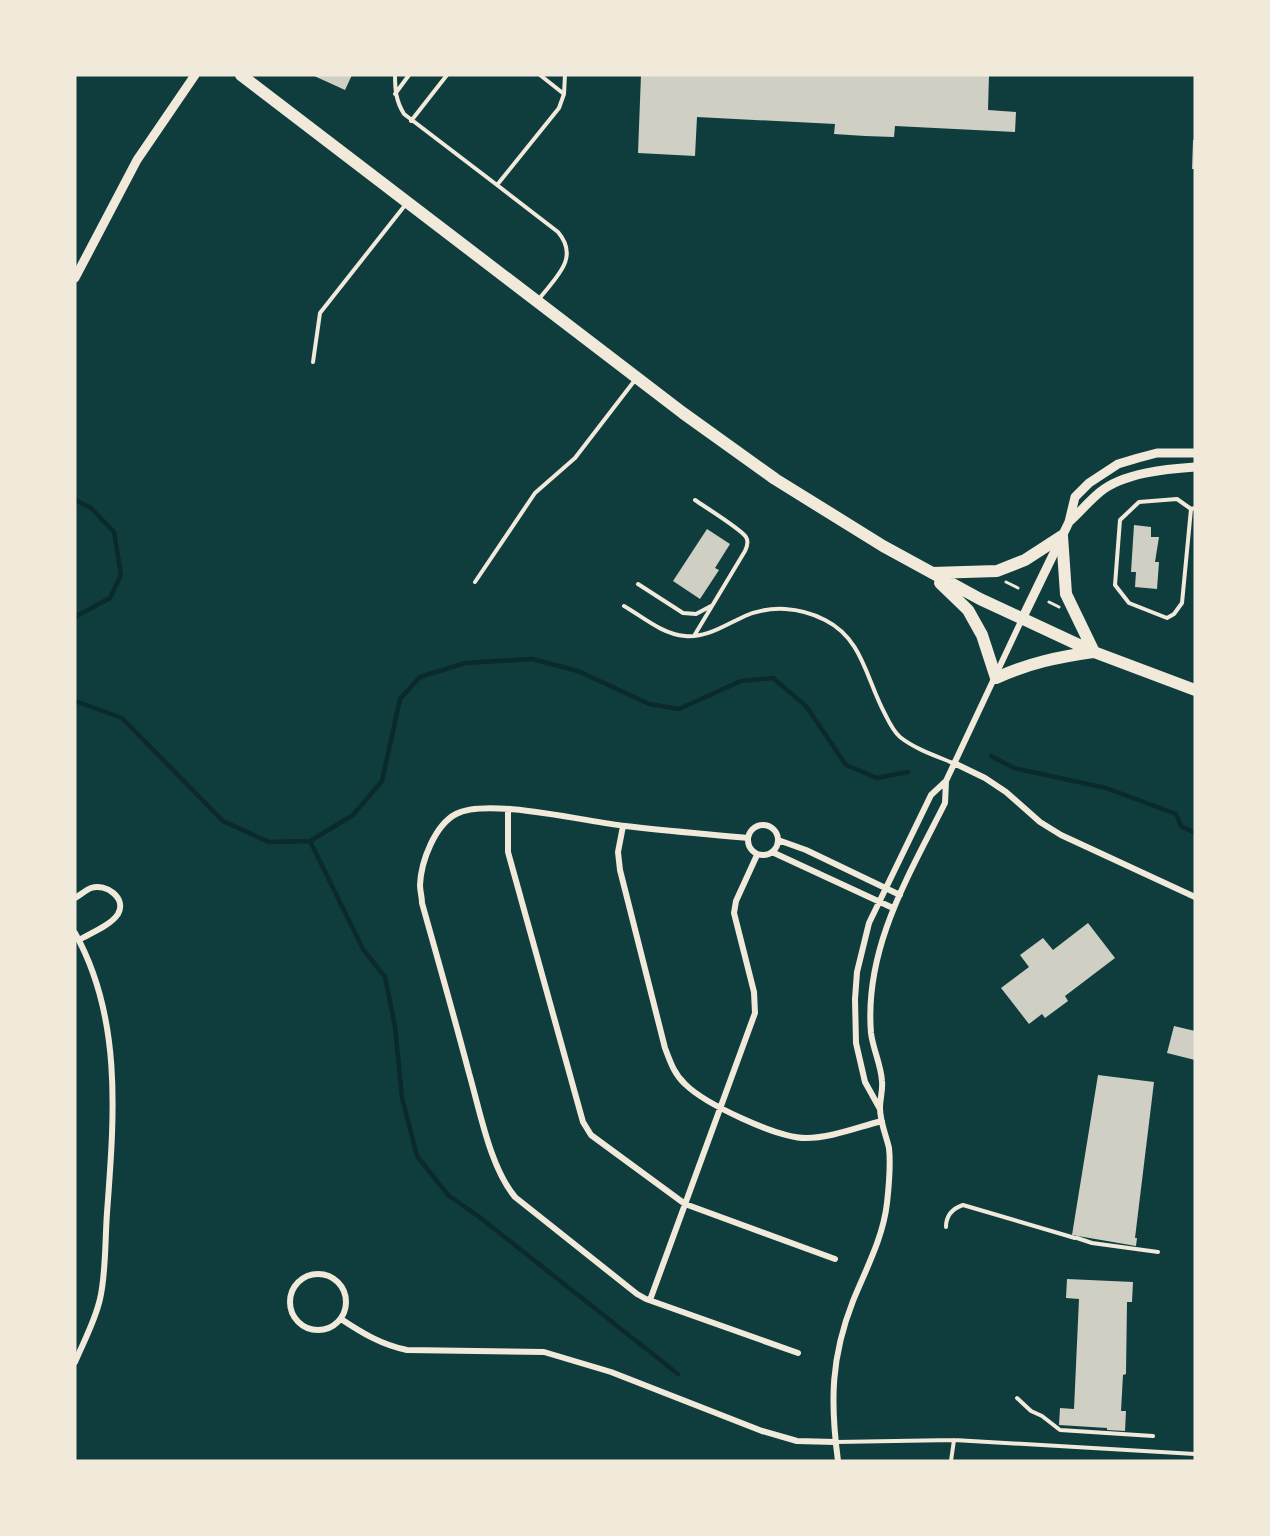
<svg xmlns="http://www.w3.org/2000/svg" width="1270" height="1536" font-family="'DejaVu Sans',sans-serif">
<rect width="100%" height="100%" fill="#0f3d3e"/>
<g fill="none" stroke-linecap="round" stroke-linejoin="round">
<path stroke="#0a2a2b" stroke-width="4.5" d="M75,500L91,508L114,532L121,575L110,598L75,617
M75,701L122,718L223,821L269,842L310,841L353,815L382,781L400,699L420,677L465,663L532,659L578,671L649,704L679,709L741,681L773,678L806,706L846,765L877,778L908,772
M991,756L1014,768L1106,788L1176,814L1181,826L1195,833
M310,841L363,949L385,977L395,1026L402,1098L417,1156L449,1196L478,1216L678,1374"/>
</g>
<path fill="#cfcfc3" d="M312,75H352L345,90Z
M641,75H989L988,110L1016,112L1015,132L895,126L894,137L865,136L834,134L835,124L697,117L695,156L638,153Z
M1193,140H1195V169H1192Z
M1134,525L1151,527V537H1159L1155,562H1159L1157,589L1135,587L1136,572H1131Z
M707,529L730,544L715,568L719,570L700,599L673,581Z
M1088,923L1115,958L1065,996L1068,1001L1045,1018L1042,1014L1029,1024L1001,988L1029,967L1020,955L1043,938L1053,950Z
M1174,1026L1195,1031V1060L1167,1053Z
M1098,1075L1154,1082L1135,1238H1137L1136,1246L1072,1235Z
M1067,1279L1133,1282L1132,1302H1127L1126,1374L1123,1375L1121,1411H1126L1125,1431L1107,1430V1428L1059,1425L1060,1408L1074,1409L1079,1299L1066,1298Z"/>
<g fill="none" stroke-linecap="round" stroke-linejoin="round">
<path stroke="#f1e9da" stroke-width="3" d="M1006,582L1018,588
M1049,602L1059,607"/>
<path stroke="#f1e9da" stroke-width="4" d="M395,75C395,90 396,101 404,114L497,185L559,108L564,94L540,75
M395,94L409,75
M564,94L565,75
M411,121L447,75
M497,185L558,232C580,258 556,277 539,299
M313,362L320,313L406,204
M1191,509L1182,603L1174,614L1167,618L1129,603L1115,585L1120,520L1139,502L1177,499L1191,509L1195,508
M475,582L535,493L575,458L635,380
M638,584L683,613L696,614L711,606
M624,606C643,617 662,634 685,636C707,638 725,625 745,616C770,605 800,607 825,620C863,639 866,679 885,714C889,722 893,731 900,737C915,749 936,756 953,763
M694,636L745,551C747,547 749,542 746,537C741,529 705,507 695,500
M946,1227C946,1216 951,1209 963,1205L1075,1238
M1077,1238L1092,1243L1158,1252
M1017,1398L1031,1411L1042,1416L1060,1430L1153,1436
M836,1442L954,1440L1195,1454
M951,1461L954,1440"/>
<path stroke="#f1e9da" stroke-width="6" d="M954,763L985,778L1006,792L1040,822L1061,835L1195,897
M508,809V852L583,1122L591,1135L685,1204L835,1259
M748 840a15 15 0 1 1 30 0a15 15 0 1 1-30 0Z
M623,826L618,852L620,870L665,1048C670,1061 674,1074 685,1084C705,1104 777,1138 806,1138C831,1138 858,1127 882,1121
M748,838C707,834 666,831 625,826C587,822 487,797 456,814C435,825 421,861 420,885C420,891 422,897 422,903C438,960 454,1016 469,1073C480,1111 490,1167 515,1197L637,1294L646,1299L798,1353
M778,840L806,850L900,895
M772,852L893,908
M75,898C80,895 86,890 91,888C106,883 127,898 118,914C111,925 91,933 79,940
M75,933C123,1019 114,1118 107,1213C105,1239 106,1274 100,1299C95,1321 84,1341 75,1362
M880,1109L865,1082L856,1043L855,999L857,972L869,923L931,795L946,781L1022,619
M290 1302a28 28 0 1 1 56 0a28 28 0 1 1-56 0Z
M650,1300L755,1013L754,992L734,913L736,901L757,855
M341,1319C362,1333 382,1345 407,1350L544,1352L611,1372L762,1431L797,1441L835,1442
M838,1461C830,1401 831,1357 853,1301C866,1269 883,1238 887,1203C889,1185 891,1166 889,1148C886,1135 880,1122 880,1108C880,1099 883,1090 882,1081C881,1065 873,1049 871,1033C864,948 909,875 945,803L946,781"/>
<path stroke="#f1e9da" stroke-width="9" d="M75,278L137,160L195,75
M1069,522C1080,512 1089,501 1100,492C1123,473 1166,469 1195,467
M1022,619L1069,522L1075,497L1089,483L1118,464L1138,458L1157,453H1195"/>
<path stroke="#f1e9da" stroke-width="12" d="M241,75L683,413L775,479L883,546L980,599L1094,652L1195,690
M932,573L997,571L1025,560L1062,536L1066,594L1094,652
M940,583L968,610L982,635L996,678C1029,663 1058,657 1093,652"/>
</g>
<rect width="1270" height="1536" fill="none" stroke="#f1e9da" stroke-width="153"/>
</svg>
